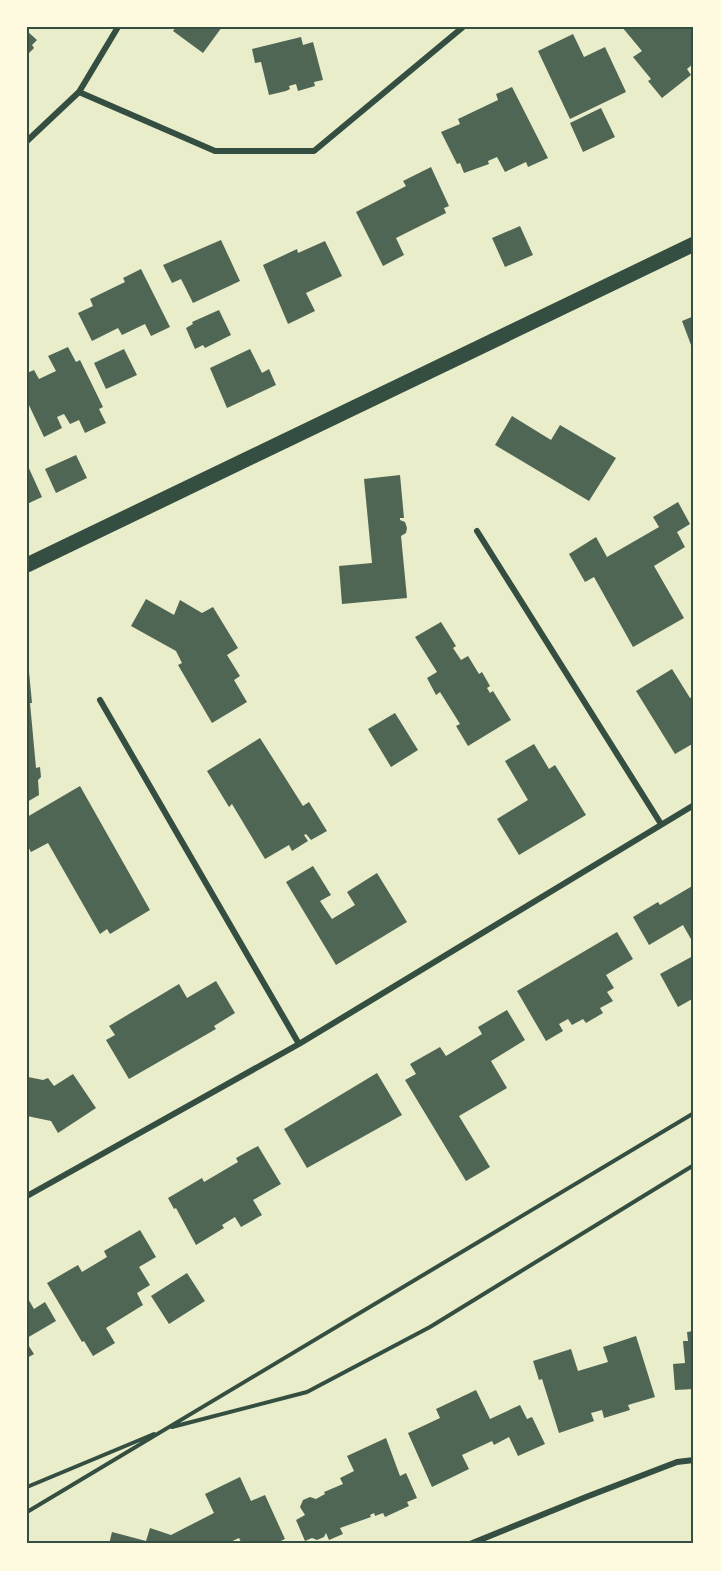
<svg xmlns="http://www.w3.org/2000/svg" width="721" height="1571" font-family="'IBM Plex Sans',sans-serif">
<rect width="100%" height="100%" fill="#e9edc9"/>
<path fill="#4f6655" d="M176,27H222L203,53L173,31Z
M622,27H693L694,63L687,69L691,75L662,98L648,81L651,79L633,57L642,51Z
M27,31L37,40L32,45L34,48L27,55Z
M573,34L584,57L605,47L626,92L570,119L538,51Z
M301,37L303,45L313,42L323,80L314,82L315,86L298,91L296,84L289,86L290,89L286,91L269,95L261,62L255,63L252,49Z
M512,87L548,158L528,167L526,162L505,172L497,157L488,161L489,164L464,173L460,163L457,164L441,132L460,124L458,119L498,100L496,94Z
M601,108L615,137L583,152L570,123Z
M431,167L449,206L444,208L446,213L396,238L404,255L383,266L356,212L406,186L403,181Z
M520,226L533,255L505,267L492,238Z
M221,240L240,281L193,303L181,279L172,283L163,265Z
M325,241L342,276L306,293L315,311L288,324L263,265L297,249L298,253Z
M141,269L170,327L151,336L145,324L122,335L118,328L92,341L78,313L93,306L90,299L125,282L123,278Z
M219,310L231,335L205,348L203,345L195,349L186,328L193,324L192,322Z
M694,316V353L682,321Z
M68,347L76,362L80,360L103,407L99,409L106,423L85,433L79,420L70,424L64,414L57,417L62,428L44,437L27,401V373L34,370L39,379L56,371L48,356Z
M124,349L137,375L106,389L94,363Z
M250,349L262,373L269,369L276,385L227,408L210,368Z
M512,416L551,440L560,425L616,458L589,501L495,445Z
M76,455L87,478L56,493L45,469Z
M27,464L42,497L27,504Z
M400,475L404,518H400V520L405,522L407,528L406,533L401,536L407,598L342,604L339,566L372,563L364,479Z
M678,502L690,524L677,532L685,547L654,566L684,618L633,647L594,577L585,582L569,554L596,537L607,557L659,527L653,517Z
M146,599L174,615L180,600L202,613L213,607L238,648L227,655L240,676L234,680L247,702L212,723L178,665L182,663L176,651L131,626Z
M441,622L456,646L453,648L461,660L468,656L479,674L482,672L490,686L487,688L490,693L493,691L511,720L468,746L456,726L460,724L440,692L436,695L427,678L437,672L415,637Z
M672,669L690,698L694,696V743L675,754L636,691Z
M27,672H29L32,703H30L36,768L40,767L41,777L38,780L39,795L27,802Z
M395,713L418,750L391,767L368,729Z
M260,738L303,806L309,802L327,831L311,840L306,834L304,835L308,841L292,851L289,845L265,859L232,804L229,807L207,771Z
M534,744L549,769L555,765L586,815L519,855L497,819L528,800L505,761Z
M80,786L150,910L110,934L107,929L100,934L48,843L31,852L27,845V817Z
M313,866L331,895L320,901L332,919L355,905L347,892L377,873L407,922L336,965L286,882Z
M694,885V940L692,941L683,925L649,945L633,917L658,902L660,905Z
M617,932L633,959L606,975L614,988L607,992L613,1001L600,1008L603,1013L586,1023L583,1019L572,1025L568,1019L559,1024L563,1031L546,1041L517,991Z
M693,956L694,998L678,1007L660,974Z
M216,981L235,1013L214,1026L216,1029L129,1079L106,1040L115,1035L109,1026L179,984L187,998Z
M507,1010L525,1040L491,1061L507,1088L459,1116L490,1167L466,1181L405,1080L416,1074L410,1064L440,1047L446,1056L482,1034L478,1027Z
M377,1073L402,1115L307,1168L284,1129Z
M73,1074L96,1108L58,1133L51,1121L27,1116L28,1077L43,1080L48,1078L54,1086Z
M258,1146L281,1184L253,1200L262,1215L241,1227L235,1217L222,1225L224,1228L196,1245L176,1208L174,1209L168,1198L202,1178L204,1182L238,1162L236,1158Z
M140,1230L156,1257L139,1267L150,1285L137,1293L143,1305L106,1328L115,1343L93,1356L84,1341L82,1342L47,1283L78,1265L82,1272L107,1257L104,1251Z
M187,1273L205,1301L169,1324L151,1296Z
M27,1297L34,1309L45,1302L56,1321L27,1338Z
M694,1331V1389L675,1390L673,1364L685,1363L683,1341H688L687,1332Z
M636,1336L655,1397L628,1405L630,1410L604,1418L602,1410L591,1413L594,1421L559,1433L542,1379L539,1380L533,1361L571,1349L578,1371L608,1362L603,1347Z
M27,1343L34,1354L27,1358Z
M476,1390L490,1419L520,1405L527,1419L532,1417L545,1444L518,1456L509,1437L494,1445L492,1441L462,1455L469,1469L432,1487L408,1433L440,1418L436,1409Z
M386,1438L400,1476L406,1473L417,1498L407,1502L409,1506L385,1517L383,1513L375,1516L374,1513L370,1515L371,1517L340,1528L343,1534L329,1540L326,1533L324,1537L317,1540L312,1538L305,1541L296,1520L305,1515L300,1507L303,1500L310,1497L316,1499L325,1494L324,1492L343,1484L340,1478L354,1471L347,1456Z
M240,1477L251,1501L265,1495L285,1539L274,1544H242L239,1538L226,1544H109L112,1532L146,1541L150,1528L171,1535L214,1513L205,1494Z"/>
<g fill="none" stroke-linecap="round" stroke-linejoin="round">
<path stroke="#344e41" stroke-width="4" d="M172,1427L307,1392L430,1327L694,1165
M27,1487L154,1434
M27,1512L694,1113"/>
<path stroke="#344e41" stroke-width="6" d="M79,92L118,27
M27,141L79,92L215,151H314L463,27
M477,531L661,824
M100,700L299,1044
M27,1196L299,1044L694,805
M470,1544L586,1497L677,1462L694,1460"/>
<path stroke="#344e41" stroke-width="15" d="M27,565L694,244"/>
</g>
<rect width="721" height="1571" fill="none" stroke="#fefae0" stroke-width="57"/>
<rect x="28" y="28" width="664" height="1514" fill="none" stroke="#344e41" stroke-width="2"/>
</svg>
